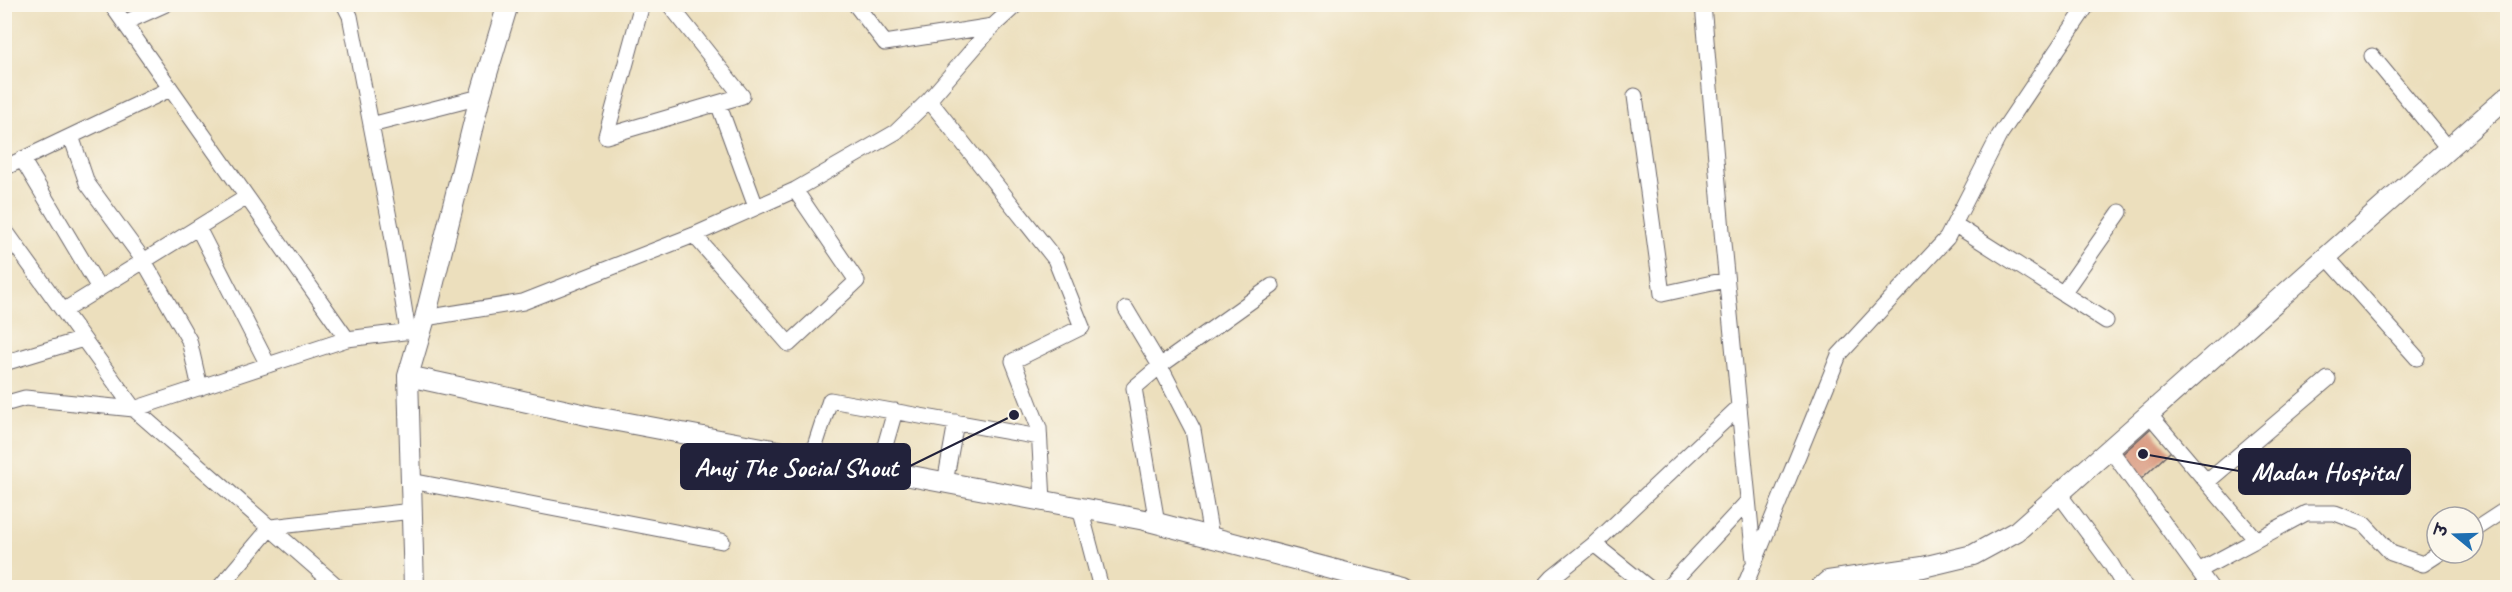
<svg xmlns="http://www.w3.org/2000/svg" width="2512" height="592" font-family="Caveat,'Playpen Sans Deva',sans-serif">
<rect width="100%" height="100%" fill="#fbf7ec"/>
<filter id="ink" filterUnits="userSpaceOnUse"><feTurbulence type="fractalNoise" baseFrequency=".0167" numOctaves="2"/><feDisplacementMap in="SourceGraphic" scale="12" xChannelSelector="R" yChannelSelector="G"/><feConvolveMatrix kernelMatrix="1 2 1 2 8 2 1 2 1" color-interpolation-filters="sRGB"/></filter>
<filter id="wash" filterUnits="userSpaceOnUse"><feTurbulence type="fractalNoise" baseFrequency=".008" numOctaves="4" result="noise"/><feDisplacementMap in="SourceGraphic" scale="24" xChannelSelector="R" yChannelSelector="G"/><feGaussianBlur stdDeviation="1.35" result="paint"/><feColorMatrix in="noise" values="0 0 0 0 0 0 0 0 0 0 0 0 0 0 0 0 0 1.4 0 .05"/><feComposite in="paint" operator="in"/></filter>
<g filter="url(#wash)">
<rect width="100%" height="100%" fill="#ecdfbd"/>
<g id="blocks">
<path fill="#da9c83" d="M2151,428L2171,451L2140,480L2119,457Z"/>
</g>
</g>
<g filter="url(#ink)">
<use href="#blocks" fill-opacity="0" stroke="#696468" stroke-width="1.5"/>
<g fill="none" stroke-linecap="round" stroke-linejoin="round">
<defs>
<path id="minor" d="M111,4L347,339
M344,4L350,16L391,228L408,332
M855,4L885,43L993,26
M1703,4L1723,243L1754,560
M124,23L166,4
M2372,56L2448,148
M1635,96L1662,294L1726,280
M929,100L1055,259L1082,327L1013,361L1039,428L1043,501
M718,103L756,207
M371,125L480,97
M71,136L87,183L144,261L189,340L200,388
M606,136L742,96L669,4
M606,136L642,4
M22,159L99,288
M4,168L170,89
M1954,224L2106,321
M198,228L268,365
M4,229L134,409L339,588
M694,235L789,344L857,281L795,190
M2326,256L2417,358
M2063,293L2120,212
M1126,309L1160,366L1193,430L1211,537
M63,311L247,197
M425,318L523,302L694,235L795,190L896,132L929,100L993,26L1017,4
M4,363L83,339
M4,404L25,398L134,409L347,339L420,330
M2149,414L2256,540
M2110,449L2211,588
M811,458L830,400L1039,437
M878,470L895,411
M411,481L722,541
M2207,482L2328,379
M945,483L956,422
M2059,494L2111,564L2125,588
M1080,508L1101,588
M1157,523L1134,388L1160,366L1272,286
M2473,531L2508,508
M1594,544L1649,588
M2200,570L2306,513H2335L2364,524L2391,553L2423,564L2440,553
M219,588L271,527L412,511
M1543,588L1553,577L1594,544L1739,407
M1667,588L1748,501
M1744,588L1839,355L1947,238L1999,136L2088,4"/>
<path id="tertiary" d="M408,376L591,416L1145,520L1404,588
M414,588L408,376L425,318L480,97L508,4
M1820,588L1828,581L1923,567L1973,555L2017,531L2508,96"/>
</defs>
<use href="#minor" stroke="#696468" stroke-width="17"/>
<use href="#tertiary" stroke="#696468" stroke-width="22"/>
<use href="#minor" stroke="#fff" stroke-width="15"/>
<use href="#tertiary" stroke="#fff" stroke-width="20"/>
</g>
</g>
<path fill="none" stroke="#22223b" stroke-width="2" d="M1014 415L910 466M2143 454L2239 471"/>
<g fill="#22223b" stroke="#fbf7ec" stroke-width="2">
<circle cx="1014" cy="415" r="6"/>
<circle cx="2143" cy="454" r="6"/>
</g>
<g fill="#22223b" stroke="#22223b" stroke-width="2">
<rect x="681" y="444" width="229" height="45" rx="6"/>
<rect x="2239" y="449" width="171" height="45" rx="6"/>
</g>
<g font-size="27" text-anchor="middle" font-weight="bold" fill="#fff">
<text x="796" y="476">Anuj The Social Shout</text>
<text x="2325" y="480">Madan Hospital</text>
</g>
<rect width="2512" height="592" fill="none" stroke="#fbf7ec" stroke-width="24"/>
<g transform="translate(2455 535) rotate(289)"><circle r="28" fill="#fbf7ec" stroke="#a4a2a5" stroke-width="1.5"/>
<path d="M0-4.5L10 22L0 15L-10 22Z" fill="#1f6fb2"/>
<text y="-9" font-size="16" font-weight="bold" text-anchor="middle" fill="#22223b">उ</text>
</g>
</svg>
